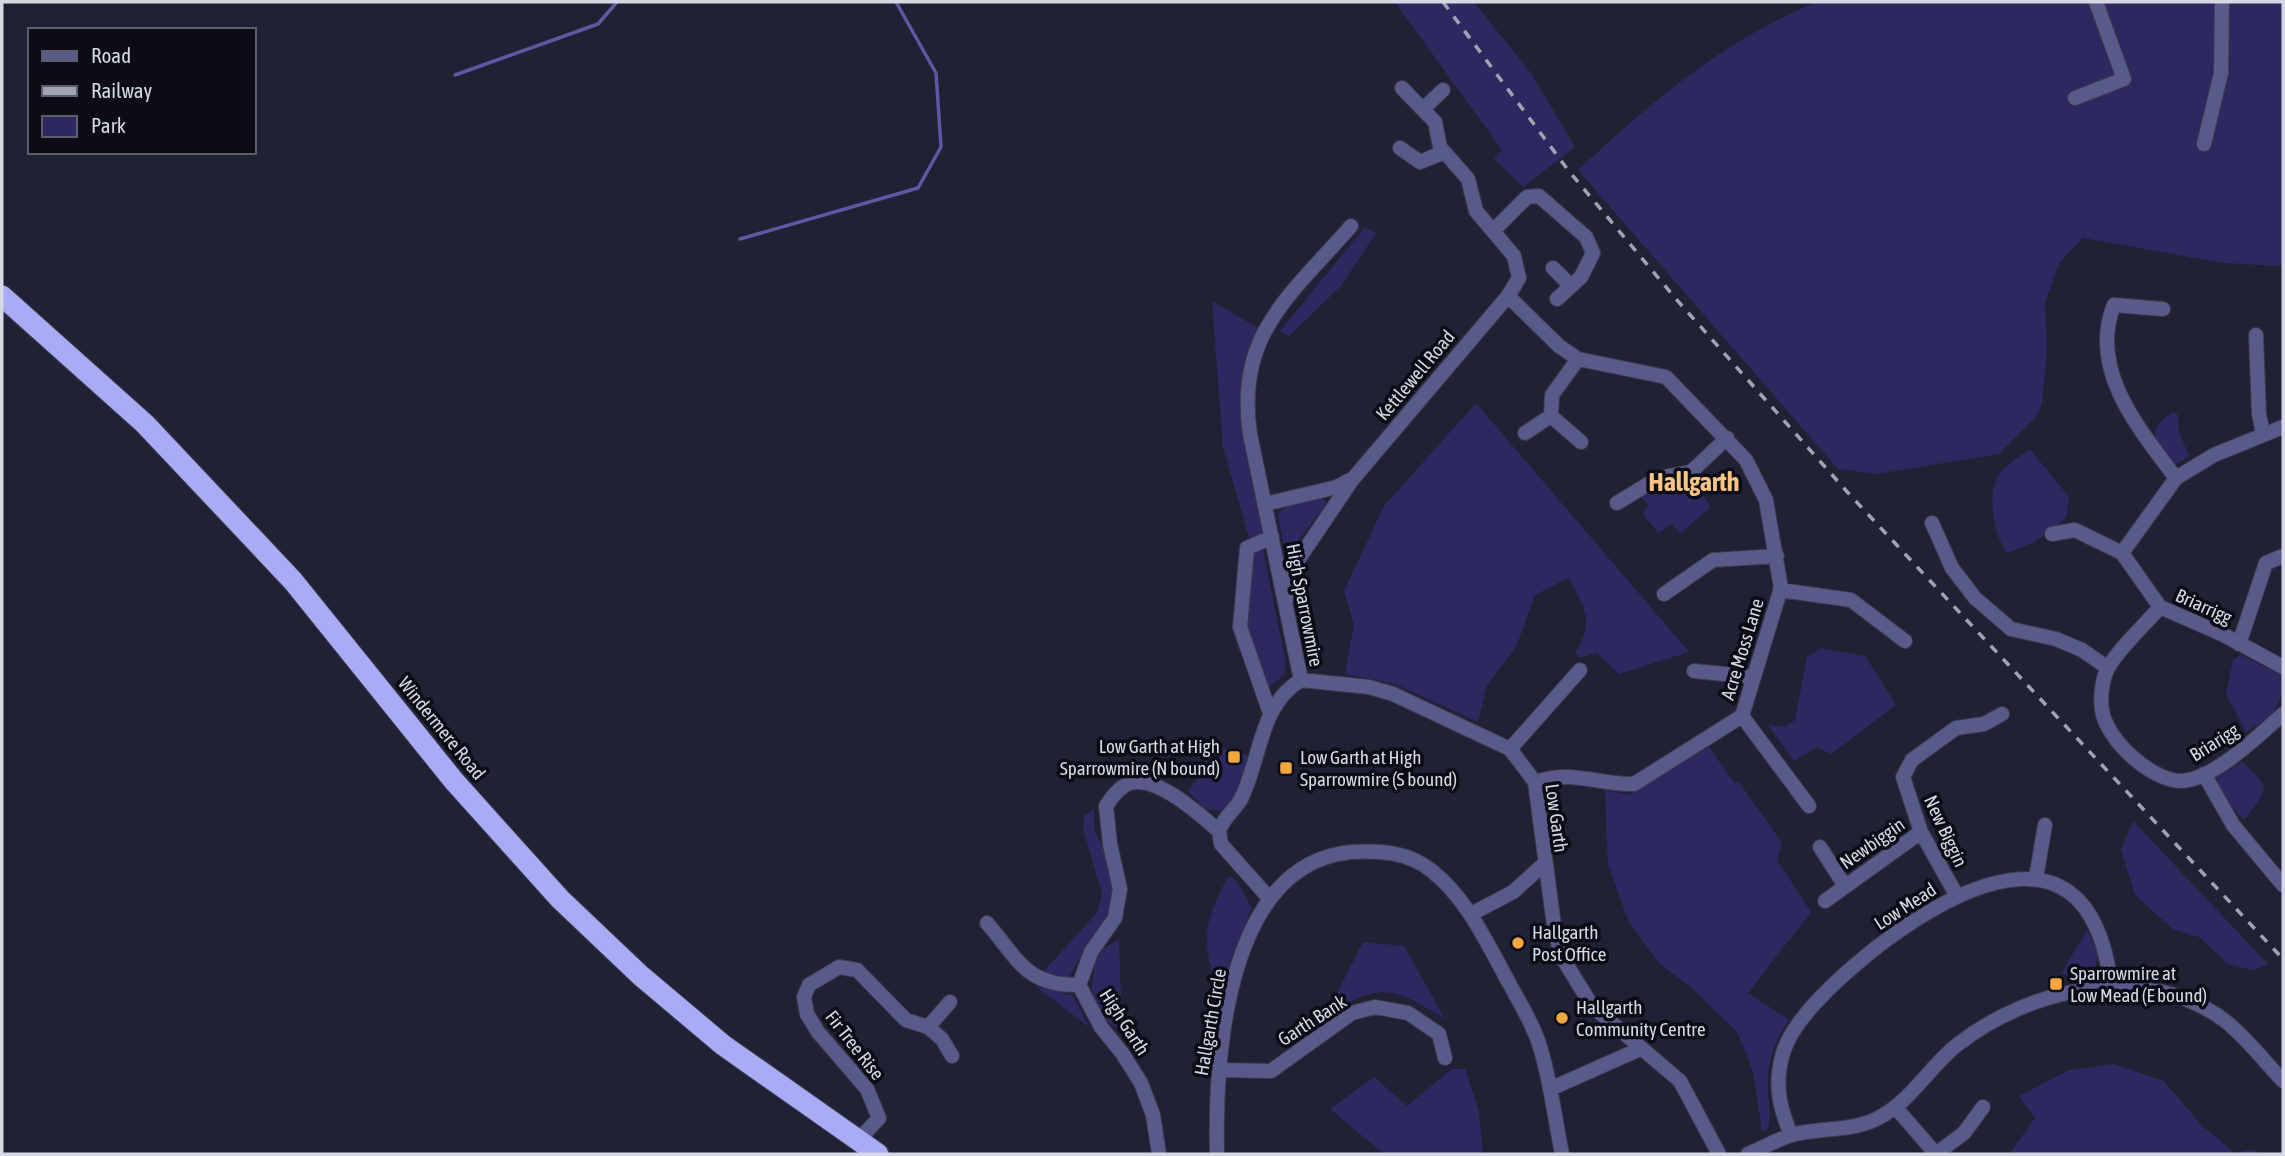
<svg xmlns="http://www.w3.org/2000/svg" width="2285" height="1156" font-family="'Asap Condensed',sans-serif">
<rect width="100%" height="100%" fill="#212135"/>
<path fill="#2d2960" d="M1395,2H1474L1531,73L1575,147L1523,187L1494,159L1502,150Z
M1818,2H2283V266L2224,263L2083,238L2059,263L2045,304L2047,352L2042,403L2037,416L1999,454L1877,474L1838,469L1578,170C1651,103 1725,38 1818,2Z
M1365,227L1376,233L1340,287L1289,336L1280,331Z
M1212,301L1258,328C1225,394 1249,468 1264,537L1250,541L1223,447Z
M1476,403L1689,652L1619,674L1597,653L1580,658L1575,652C1596,624 1584,604 1568,578L1535,595L1516,647L1487,685L1478,722L1395,684L1345,674L1354,624L1344,591L1384,506Z
M2173,412L2178,415L2179,431L2189,457L2175,464C2152,445 2146,429 2173,412Z
M2030,449L2069,497L2066,518L2035,542L2007,553C1994,535 1986,495 1999,474C2005,465 2021,456 2030,449Z
M1689,476L1711,507L1680,533L1672,524L1658,533L1643,514L1648,504L1639,496L1649,492H1678L1680,479Z
M1321,497L1326,502L1324,507L1298,541L1287,563L1278,515L1287,505Z
M1262,545L1286,664L1284,675L1267,689L1244,619L1247,557Z
M1821,648L1865,656L1896,705L1831,754L1816,747L1794,761L1768,725L1785,727L1795,720L1807,657Z
M2241,655L2283,676C2283,707 2272,717 2246,732L2226,694L2233,660Z
M1211,744L1249,756L1236,796L1225,811L1205,809L1188,791L1205,770L1206,751Z
M1709,747L1735,784L1739,782L1782,843L1777,860L1811,912L1748,993L1789,1020C1774,1042 1767,1062 1768,1089C1768,1103 1772,1114 1768,1128L1762,1132L1753,1071L1737,1032L1694,990L1658,962L1628,920L1608,864L1605,790L1629,795Z
M2243,762C2272,791 2269,786 2244,820L2223,796L2216,777Z
M1094,809V830L1105,852L1115,894L1109,917L1086,946L1070,976L1062,980L1041,974L1097,913L1102,894L1083,828L1084,816Z
M2133,821L2268,964L2253,970L2228,964L2199,937L2173,929L2135,895L2121,849Z
M1229,876L1236,880L1252,908L1231,960L1222,1003C1203,950 1199,926 1229,876Z
M2087,930L2098,954L2094,970L2080,976L2061,974Z
M1119,939L1122,1031L1103,1019L1091,989L1095,961L1103,949Z
M1363,942L1404,946L1445,1019C1392,986 1381,982 1326,1015Z
M1035,986L1073,995L1089,1027Z
M2114,1064L2164,1081L2202,1126L2235,1153L2250,1150L2267,1154H2009L2035,1118L2019,1096L2069,1070Z
M1452,1069H1465L1479,1112L1483,1154H1384L1330,1109L1374,1077L1407,1106Z"/>
<g fill="none" stroke-linecap="round" stroke-linejoin="round">
<path stroke="#5b59a2" stroke-width="3.5" d="M455,75L598,24L617,2
M740,239L918,188L941,147L936,73L896,2"/>
<defs>
<path id="street" d="M2075,98L2124,79L2096,2
M1423,109L1443,90
M2204,144L2221,73L2222,2
M1400,148L1420,162L1444,152
M1493,231L1527,197L1539,196L1586,237L1593,253L1581,277L1557,299
M1553,268L1571,286
M1508,296L1559,346L1578,359L1666,377L1746,460L1766,500L1781,588L1742,716L1634,784C1595,785 1576,769 1535,782
M2163,309L2114,305C2088,369 2139,429 2176,478
M2256,335L2259,414L2263,434
M1551,416L1581,442
M1525,433L1551,416L1552,395L1578,359
M1617,503L1658,478L1691,472L1727,438
M1265,504L1337,487L1350,480
M1932,523L1952,568L1975,598L2011,629L2056,639L2082,650L2108,668
M2052,534L2075,530L2122,553L2160,607L2224,635L2283,667
M2122,553L2176,478L2214,455L2283,427
M1780,590L1851,600L1905,641
M1664,594L1713,560L1777,556
M1285,603L1298,560L1352,480L1508,296L1519,278L1514,256L1476,211L1468,179L1440,147L1435,122L1402,88
M2160,607C2145,625 2118,649 2108,668C2102,679 2100,698 2102,710C2106,740 2152,781 2181,781C2214,780 2259,735 2283,714
M2239,644L2266,563L2283,556
M1694,671L1754,677
M1301,680L1250,434C1235,334 1291,295 1351,226
M1270,713L1240,627L1247,548L1272,537
M1742,716L1809,806
M1510,749L1580,670
M2204,774L2233,825L2283,885
M1219,831C1223,818 1234,811 1241,799C1261,759 1259,705 1301,680L1369,687L1393,694L1510,749L1535,782L1555,933L1563,959L1592,1006L1680,1081L1719,1154
M1820,847L1845,886
M2036,878L2045,825
M1957,896L1921,832L1903,777L1912,760L1956,728L1984,724L2002,714
M1825,901L1921,832
M1471,914L1513,892L1544,864
M987,923C1019,960 1026,986 1079,985
M928,1027L950,1002
M1220,1070L1271,1071L1352,1013L1375,1007L1408,1013L1439,1034L1445,1058
M1550,1089L1640,1049
M1896,1108L1936,1154
M1791,1135C1779,1106 1774,1084 1783,1053C1794,1016 1848,970 1877,947C1969,877 2092,823 2111,986
M862,1143L866,1132L879,1118L867,1089L818,1032L807,1014L804,997L809,985L839,967L857,970L906,1020L928,1027L942,1039L952,1056
M1159,1154L1153,1115L1141,1083L1122,1053L1101,1027L1079,985L1091,952L1115,918L1120,889L1110,844L1106,806C1112,797 1119,787 1130,783C1157,775 1199,814 1219,831L1221,844L1269,898
M1217,1154C1215,1059 1225,864 1351,852C1379,850 1409,852 1432,871C1468,900 1487,943 1509,983C1521,1005 1534,1026 1541,1050C1551,1084 1555,1120 1562,1154
M1748,1154C1763,1148 1777,1139 1792,1135C1821,1127 1854,1132 1880,1117C1911,1101 1930,1066 1957,1045C2029,988 2145,962 2224,1020C2246,1037 2264,1061 2283,1081
M1936,1154L1964,1133L1983,1107"/>
<path id="highway" d="M2,296L145,424L293,581L454,781L560,899L640,975L723,1045L878,1154"/>
</defs>
<use href="#street" stroke="#3a3b4e" stroke-width="16"/>
<use href="#highway" stroke="#3a3b4e" stroke-width="23"/>
<use href="#street" stroke="#595a8a" stroke-width="14"/>
<use href="#highway" stroke="#a9abf4" stroke-width="21"/>
<path stroke="#a1a2b2" stroke-width="3.5" stroke-dasharray="9 9" stroke-linecap="butt" d="M1443,2L1568,170L1676,299L1850,495L2283,959"/>
</g>
<g fill="#efa73e" stroke="#0b0c15" stroke-width="2.5">
<rect x="1227" y="750" width="14" height="14" rx="3.5"/>
<rect x="1279" y="761" width="14" height="14" rx="3.5"/>
<circle cx="1518" cy="943" r="7"/>
<rect x="2049" y="977" width="14" height="14" rx="3.5"/>
<circle cx="1562" cy="1018" r="7"/>
</g>
<g text-anchor="middle" dominant-baseline="central" stroke-width="7" stroke-linejoin="round" paint-order="stroke">
<g font-size="19" fill="#d7d8e6" stroke="#0b0c15">
<text transform="translate(1415 375) rotate(-50)">Kettlewell Road</text>
<text transform="translate(1305 605) rotate(79)">High Sparrowmire</text>
<text transform="translate(2204 606) rotate(24)">Briarrigg</text>
<text transform="translate(1742 649) rotate(-73)">Acre Moss Lane</text>
<text transform="translate(442 728) rotate(51)">Windermere Road</text>
<text transform="translate(2214 742) rotate(-32)">Briarigg</text>
<text transform="translate(1557 818) rotate(82)">Low Garth</text>
<text transform="translate(1946 831) rotate(65)">New Biggin</text>
<text transform="translate(1872 843) rotate(-35)">Newbiggin</text>
<text transform="translate(1905 906) rotate(-33)">Low Mead</text>
<text transform="translate(1312 1020) rotate(-33)">Garth Bank</text>
<text transform="translate(1125 1022) rotate(57)">High Garth</text>
<text transform="translate(1210 1022) rotate(-80)">Hallgarth Circle</text>
<text transform="translate(855 1045) rotate(52)">Fir Tree Rise</text>
</g>
<g font-size="19" fill="#d7d8e6" stroke="#0b0c15" text-anchor="start">
<text x="1220" y="746" text-anchor="end">Low Garth at High<tspan x="1220" dy="22">Sparrowmire (N bound)</tspan></text>
<text x="1300" y="757">Low Garth at High<tspan x="1300" dy="22">Sparrowmire (S bound)</tspan></text>
<text x="1532" y="932">Hallgarth<tspan x="1532" dy="22">Post Office</tspan></text>
<text x="2070" y="973">Sparrowmire at<tspan x="2070" dy="22">Low Mead (E bound)</tspan></text>
<text x="1576" y="1007">Hallgarth<tspan x="1576" dy="22">Community Centre</tspan></text>
</g>
<g font-size="26" font-weight="bold" fill="#f7c483" stroke="#0b0c15">
<text x="1694" y="482">Hallgarth</text>
</g>
</g>
<rect width="2285" height="1156" fill="none" stroke="#d7d8e6" stroke-width="7"/>
<rect x="28" y="28" width="228" height="126" fill="#0b0c15" stroke="#5d5e69" stroke-width="2"/>
<rect x="42" y="51" width="35" height="10" fill="#595a8a" stroke="#5d5e69" stroke-width="2"/>
<text x="91" y="63" font-size="21" fill="#d7d8e6">Road</text>
<rect x="42" y="86" width="35" height="10" fill="#a1a2b2" stroke="#5d5e69" stroke-width="2"/>
<text x="91" y="98" font-size="21" fill="#d7d8e6">Railway</text>
<rect x="42" y="116" width="35" height="21" fill="#2d2960" stroke="#5d5e69" stroke-width="2"/>
<text x="91" y="133" font-size="21" fill="#d7d8e6">Park</text>
</svg>
